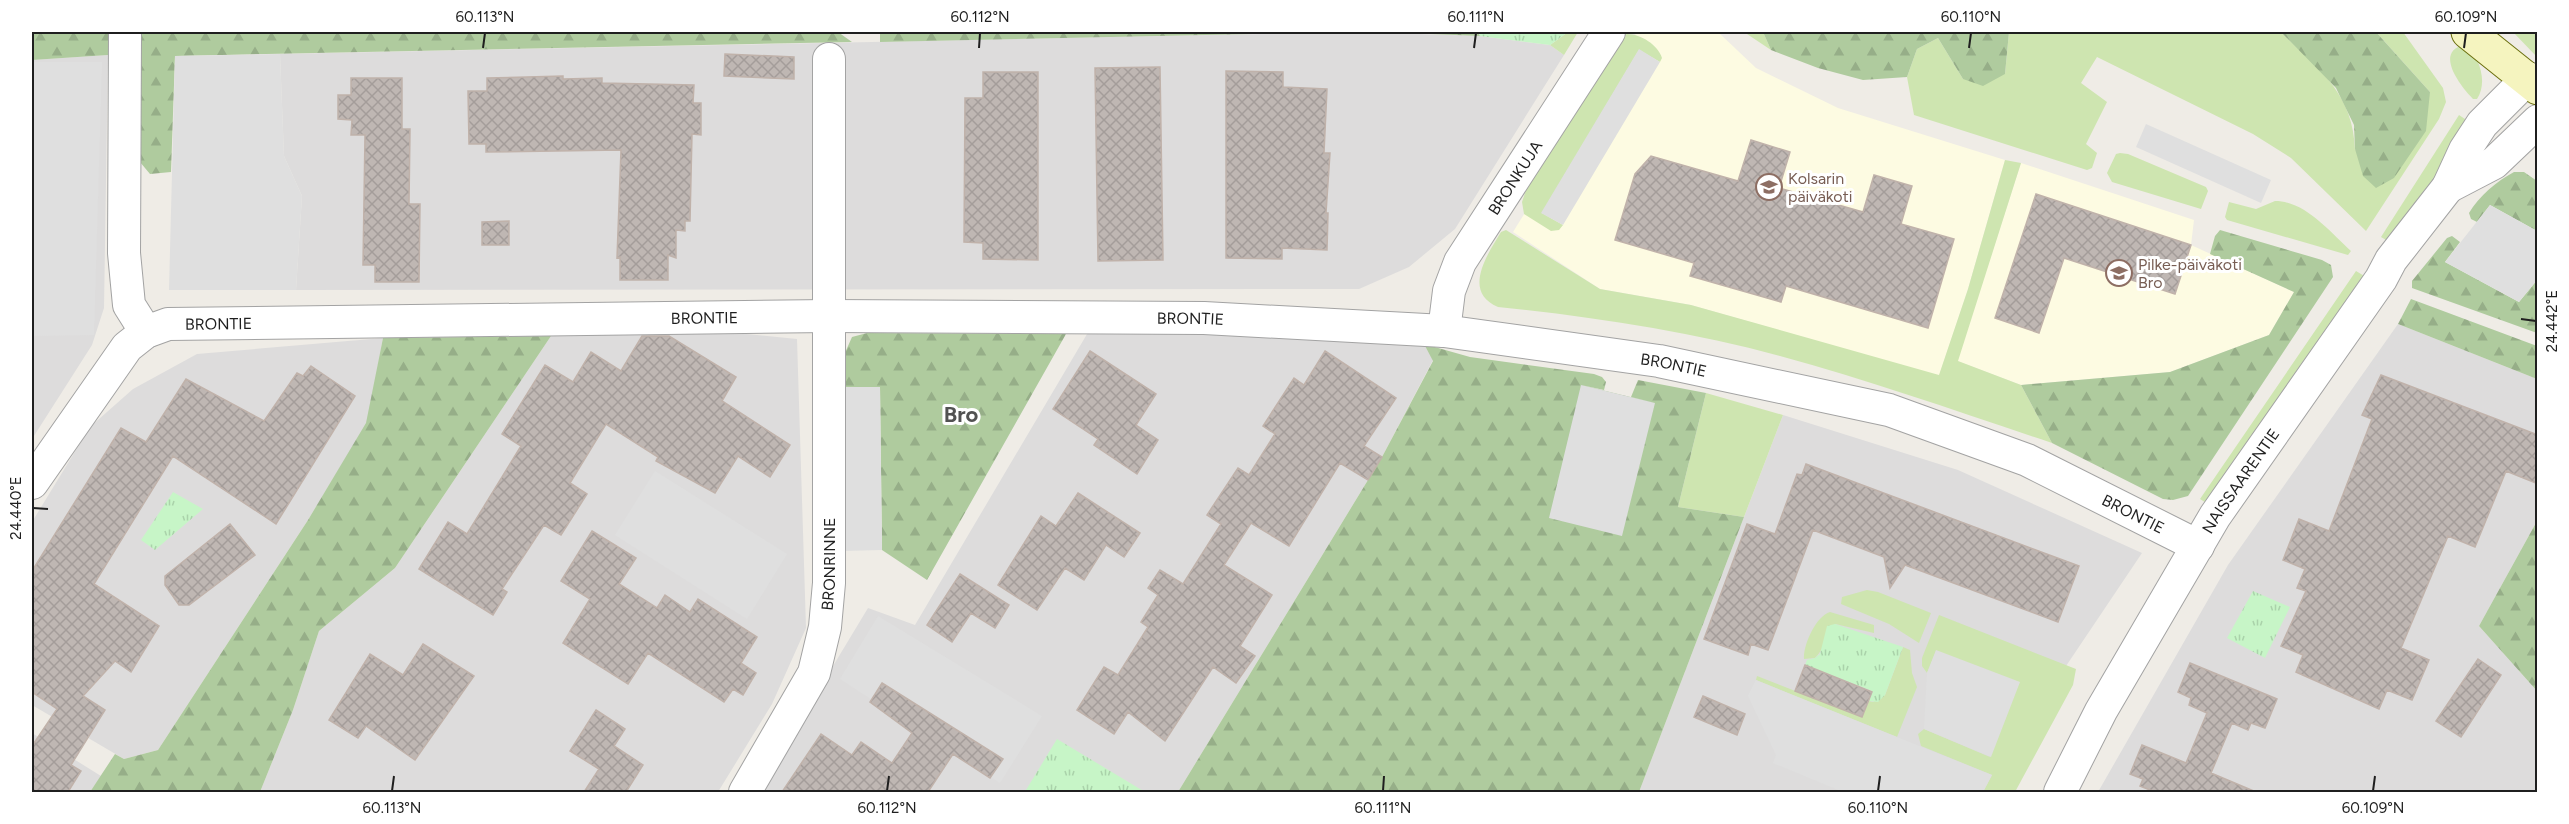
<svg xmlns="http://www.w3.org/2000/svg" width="2569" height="824" font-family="Figtree,sans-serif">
<defs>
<pattern id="forest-firs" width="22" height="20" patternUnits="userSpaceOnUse" patternTransform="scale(1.5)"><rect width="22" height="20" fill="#afcb9e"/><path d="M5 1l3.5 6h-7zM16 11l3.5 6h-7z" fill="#96ae88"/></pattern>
<pattern id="park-tufts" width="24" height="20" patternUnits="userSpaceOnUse" patternTransform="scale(1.5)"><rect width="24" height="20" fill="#c7f5c7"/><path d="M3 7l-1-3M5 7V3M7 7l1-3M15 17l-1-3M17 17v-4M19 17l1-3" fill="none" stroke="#aad2aa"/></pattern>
<pattern id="building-cross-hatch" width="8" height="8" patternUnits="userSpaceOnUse" patternTransform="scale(1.5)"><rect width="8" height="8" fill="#bfb7b3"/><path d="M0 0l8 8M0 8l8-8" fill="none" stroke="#a49d9a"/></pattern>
</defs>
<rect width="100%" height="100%" fill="#efece6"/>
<path fill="#dddcdc" d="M1360,32L1480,36L1550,45L1564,55L1455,229L1409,267L1359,289L296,290L302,196L284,156L280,54Z
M108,55L104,308L92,345L32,439V60Z
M649,324L797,339L806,628L772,704L718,792H260L293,710L319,631L395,568L551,336Z
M2398,324L2537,379V521L2479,626L2537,691V792H2098L2228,565Z
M1090,329L1424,344L1433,360L1382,457L1178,792H757L868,608L915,625Z
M383,338L367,423L308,520L158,750L124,759L32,705V522L90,427L133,389L197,354Z
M1783,415L1958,470L2142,553L2060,675L2007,792H1639Z
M32,733L101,776L90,792H32Z"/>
<path fill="#fdfbe2" d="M1637,32H1718L1756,68L1838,108L2005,160L1968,289L1939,376L1691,305L1600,289L1513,232Z
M2021,163L2194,220L2191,245L2294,292L2269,335L2170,372L2021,385L1957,361Z"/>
<path fill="#cee5b0" d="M1253,32H1429L1430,34H1253Z
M1568,32H1578L1564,55L1550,45Z
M1744,32H1763L1771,50Z
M2009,32H2281C2318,69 2353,92 2355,150L2430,92L2376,32H2403L2443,88L2446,102L2439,119L2366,231L2291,158L2253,134L2097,57L2081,83L2107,102L2086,144L2097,153L2092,168L2087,170L1914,115L1907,77L1917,49L1938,38L1963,79L2005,74Z
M2513,32H2534L2537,36V57Z
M1627,34C1641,34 1658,45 1662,58L1660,62L1639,50L1542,213L1563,225L1559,230L1551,231L1524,214L1522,202L1526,190L1622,36Z
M2464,45C2480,55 2488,83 2477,99H2473C2462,88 2433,52 2464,45Z
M2459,115L2468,121L2448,159L2391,243L2381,237Z
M2120,153L2128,154L2206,187L2208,191L2201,209L2112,182L2107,173L2116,154Z
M2005,160L2021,163L1958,361L2021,385L2052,443C1962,413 1872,381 1780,356C1688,331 1593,317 1498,307C1462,292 1487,255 1501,232L1506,230L1600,289L1691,305L1939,375L1968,289Z
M2275,201C2305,201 2330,232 2351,251L2348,255L2227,220L2225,217L2229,202L2256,209Z
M2356,271L2366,277L2211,506L2200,499Z
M1706,393L1783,415L1744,517L1678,507Z
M1867,590L1878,592L1931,613L1919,643L1889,624L1841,604L1842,597Z
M1830,612L1874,625V633L1835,624C1828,635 1824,649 1815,658L1804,659C1803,645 1816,616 1830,612Z
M1939,615L2076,669L2073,685L2015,792H1983L1992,775L1921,746L1918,734L1924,729L1990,757L1936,651L1927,673L1922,666V658Z
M1903,647L1910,650L1912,673L1917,687L1897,737L1756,680L1757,676L1862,717L1869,701L1873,702L1885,695Z"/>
<path fill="url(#forest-firs)" d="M32,32H116L119,62L108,60V55L32,60Z
M134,32H838L852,42L175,56L171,172L150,174L140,162Z
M880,32H1253V34L880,42Z
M1429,32H1478L1480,36L1430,34Z
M1763,32H2009L2005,74L1983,86L1963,79L1938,38L1917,49L1907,77L1863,80L1818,68L1771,50Z
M2281,32H2376L2430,92L2426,131L2394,178L2376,188L2363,176L2355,149L2354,125L2336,88Z
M2514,172H2524L2537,181V231L2490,205L2477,222L2471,219L2469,213C2479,196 2497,181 2514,172Z
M2220,230L2322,260L2331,265L2333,277L2188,496L2173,500L2163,499L2052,443L2021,385L2170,372L2269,335L2294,292L2210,254L2215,236Z
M2452,236L2460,242L2445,262L2519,302L2537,280V333L2412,288V281L2447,238Z
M2411,299L2537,346V379L2398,324Z
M867,333L1066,334L927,580L882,550L880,387H840L844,355L852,337Z
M551,336L395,568L319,631L293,710L260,792H90L115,754L124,759L158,750L308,520L366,423L383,338Z
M1424,344L1470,357L1594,374L1602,377L1606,382L1604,390L1581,385L1655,403L1631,397L1638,380L1706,393L1678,507L1744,517L1639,792H1178L1382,457L1433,361Z
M2537,521V691L2479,626Z"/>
<path fill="url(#park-tufts)" d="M1478,32H1568L1550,45L1480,36Z
M173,492L203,509L155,550L141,540Z
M2253,591L2290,607L2265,658L2227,638Z
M1835,624L1903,647L1885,695L1878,702L1869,701L1872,691L1805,665L1807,660L1815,658L1820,654L1827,626Z
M1057,739L1145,792H1031L1026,790Z"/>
<path fill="#dfdfdf" d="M1639,49L1660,62L1563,225L1541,213Z
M280,54L284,156L302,196L296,290H169L175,56Z
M32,62H102L94,335L32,336Z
M2146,124L2271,180L2261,203L2136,147Z
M2490,205L2537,231V280L2519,302L2445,262Z
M1581,385L1655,403L1622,536L1549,518Z
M840,387H880L882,550L842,551Z
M655,471L787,554L747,619L615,535Z
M878,616L1042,716L1000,783L840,679Z
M1936,650L2020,682L1991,757L1924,729L1927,673Z
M1756,680L1897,737L1992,775L1983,792H1843L1773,763L1776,755L1748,696Z"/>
<path fill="url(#building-cross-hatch)" stroke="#c0b2aa" stroke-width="1.5" d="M725,54L794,57V79L724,76Z
M1160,67L1163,260L1098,261L1095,68Z
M1226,71L1283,72V87L1327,89L1324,153H1330L1326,213H1328L1327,250L1282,248V259L1226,258Z
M983,72H1038V260L983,259V243L964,242L965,98H983Z
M563,76V79L602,78V83L694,85L693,103H701V135L692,134L690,221H685V231L676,230V258L668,255V280H620V257L617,258L621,150L486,152V144H469L468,91H487V78Z
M351,78H402V129H410L409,204H420L419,282H375V265H363L365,135H351L352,120L338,119V95H351Z
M1751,140L1790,152L1779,188L1863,212L1874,175L1912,186L1901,224L1954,239L1928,328L1786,286L1781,302L1690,276L1694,263L1615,240L1635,174L1651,156L1738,181Z
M2036,194L2191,245L2175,294L2064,258L2039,333L1995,318Z
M509,221V245H482V222Z
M642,336H669L736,377L722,401L790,445L770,477L738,456L715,493L656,461L658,457L606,424L570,483L587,494L561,535L544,525L502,589L507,592L493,615L419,569L448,522L467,534L521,446L502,434L545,365L573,382L591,352L621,371Z
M1090,351L1156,394L1136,425L1158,440L1137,474L1094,445L1098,439L1053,409Z
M1325,351L1396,398L1364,446L1382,457L1368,480L1340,463L1289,546L1251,523L1224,565L1272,595L1240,646L1255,656L1236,683L1213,667L1165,741L1128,712L1114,734L1077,710L1104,667L1118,675L1148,627L1141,622L1158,595L1148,588L1160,570L1183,584L1221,524L1207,515L1238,468L1249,475L1275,434L1263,426L1294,378L1304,385Z
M311,366L355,396L276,524L173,456L94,584L159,626L131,672L115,661L83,696L105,710L71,765L81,771L68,792H32V746L57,709L32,692V571L121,428L146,442L186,379L264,421L297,373L303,376Z
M2381,375L2538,435V484L2506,471L2475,547L2448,536L2401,648L2429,660L2412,700L2387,690L2379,709L2296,672L2303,655L2281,646L2306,591L2297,588L2305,569L2283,560L2299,519L2329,531L2372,419L2362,415Z
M1806,464L2079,566L2058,622L1905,565L1890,588L1884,557L1813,530L1768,650L1751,644L1748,655L1704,639L1747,524L1775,534L1797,474L1802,475Z
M1078,493L1140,533L1124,557L1106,545L1084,580L1065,568L1037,610L998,585L1041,516L1056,526Z
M230,524L255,555L189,605H179L165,585V576Z
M592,531L636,558L619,584L657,608L665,595L690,612L698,599L757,637L741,663L756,673L743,695L733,689L724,702L648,653L628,684L563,643L590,599L561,581Z
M960,574L1009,605L995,628L971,613L952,642L927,625Z
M423,644L474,676L415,760L366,726L358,738L329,720L370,654L403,675Z
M2478,659L2501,675L2461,737L2436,721Z
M2190,663L2277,699L2265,728L2251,723L2248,730L2232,723L2211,773L2256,792H2155L2140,786L2143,779L2130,774L2142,745L2186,763L2207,713L2189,705L2191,698L2178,692Z
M1805,665L1872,692L1862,717L1795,691Z
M882,683L1003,759L990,778L953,754L928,792H782L821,734L852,755L861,742L892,763L912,733L870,702Z
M1703,696L1745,714L1737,735L1694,717Z
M596,710L625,729L614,746L643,765L626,792H584L599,769L570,751Z"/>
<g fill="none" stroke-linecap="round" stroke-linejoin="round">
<defs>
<g id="minor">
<path d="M125,35L124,253L129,305L146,332"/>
<path d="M2448,187L2494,163L2538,121"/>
<path id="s1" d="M1444,331L1449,291L1460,262L1609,32"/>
<path id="s2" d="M32,483L127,347L146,332L168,324L829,316L1204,318L1444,331L1659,361L1889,410L2027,460L2198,546"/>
<path id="s3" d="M745,792L814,673L825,627L829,583V59"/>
<path id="s4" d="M2060,792L2101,711L2215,516L2381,279L2391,260L2448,187L2465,150L2482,124L2528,78"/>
</g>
<path id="secondary" d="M2468,32L2538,88"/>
</defs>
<use href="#minor" stroke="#a3a3a3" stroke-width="34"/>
<use href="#secondary" stroke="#6b6f0e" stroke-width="35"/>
<use href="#minor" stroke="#fff" stroke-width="32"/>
<use href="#secondary" stroke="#f5f4bf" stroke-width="33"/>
</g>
<path fill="none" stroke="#1f1f1f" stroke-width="2" d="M483,48L485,33M979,48L980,33M1474,48L1476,33M1969,48L1971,33M2464,48L2466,33M2521,319L2536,321M33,508L48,509M392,791L394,776M887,791L889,776M1383,791L1384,776M1878,791L1880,776M2373,791L2375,776"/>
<defs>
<symbol id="school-ring" viewBox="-11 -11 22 22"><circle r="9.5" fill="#fff" stroke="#8d6e63" stroke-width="1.5"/><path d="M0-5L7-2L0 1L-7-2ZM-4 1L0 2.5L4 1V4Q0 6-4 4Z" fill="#8d6e63"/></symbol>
</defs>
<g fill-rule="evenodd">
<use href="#school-ring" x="1754" y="172" width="30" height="30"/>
<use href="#school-ring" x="2104" y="258" width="30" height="30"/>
</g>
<g text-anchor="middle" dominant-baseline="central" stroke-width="6" stroke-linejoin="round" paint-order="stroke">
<g font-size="16" fill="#1f1f1f" stroke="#fff">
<text stroke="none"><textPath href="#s1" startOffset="172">BRONKUJA</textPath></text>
<text stroke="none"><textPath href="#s2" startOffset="750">BRONTIE</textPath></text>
<text stroke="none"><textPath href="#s2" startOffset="1236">BRONTIE</textPath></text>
<text stroke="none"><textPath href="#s2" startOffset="264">BRONTIE</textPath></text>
<text stroke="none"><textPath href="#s2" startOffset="1722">BRONTIE</textPath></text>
<text stroke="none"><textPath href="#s4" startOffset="360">NAISSAARENTIE</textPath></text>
<text stroke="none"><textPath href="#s2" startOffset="2208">BRONTIE</textPath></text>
<text stroke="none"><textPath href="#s3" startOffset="248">BRONRINNE</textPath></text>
</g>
<g font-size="16" fill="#785e54" stroke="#fff" text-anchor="start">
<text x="1788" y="178">Kolsarin<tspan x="1788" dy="18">päiväkoti</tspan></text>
<text x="2138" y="264">Pilke-päiväkoti<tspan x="2138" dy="18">Bro</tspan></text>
</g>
<g font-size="22" font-weight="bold" fill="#525252" stroke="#fff">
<text x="961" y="414">Bro</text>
</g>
</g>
<rect width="2569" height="824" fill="none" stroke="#ffffff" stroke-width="66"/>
<rect x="33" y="33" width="2503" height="758" fill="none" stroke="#1f1f1f" stroke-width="2"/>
<g font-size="15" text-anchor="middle" fill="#1f1f1f">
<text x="485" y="22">60.113°N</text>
<text x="980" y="22">60.112°N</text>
<text x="1476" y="22">60.111°N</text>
<text x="1971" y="22">60.110°N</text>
<text x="2466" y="22">60.109°N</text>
<text transform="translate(2552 321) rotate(-90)" y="5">24.442°E</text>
<text transform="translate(16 508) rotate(-90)" y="5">24.440°E</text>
<text x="392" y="813">60.113°N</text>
<text x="887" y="813">60.112°N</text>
<text x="1383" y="813">60.111°N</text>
<text x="1878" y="813">60.110°N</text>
<text x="2373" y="813">60.109°N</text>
</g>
</svg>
